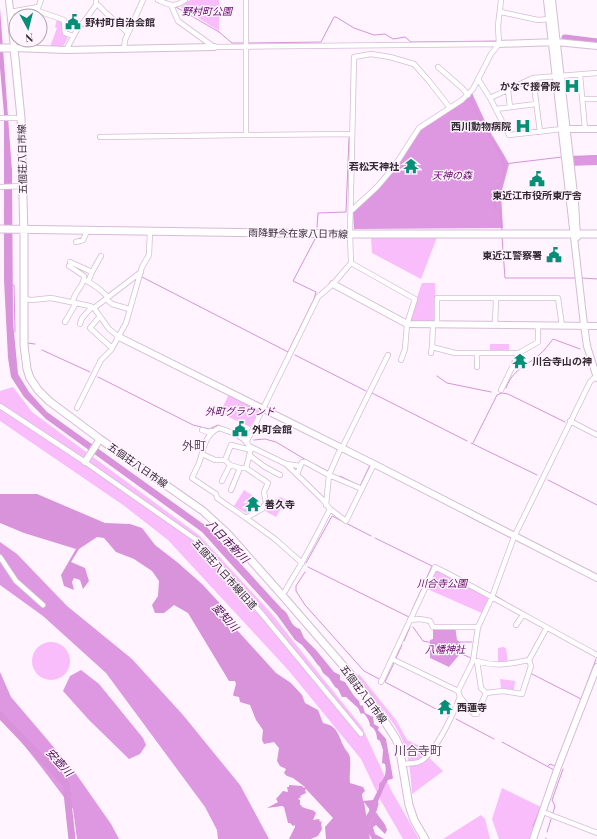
<svg xmlns="http://www.w3.org/2000/svg" width="597" height="839" font-family="'Playfair Display','Noto Sans JP',serif">
<rect width="100%" height="100%" fill="#fff4ff"/>
<path fill="#f9bdfb" d="M190,0H219V31L181,7Z
M57,19L62,21L63,34L68,38L62,48L50,47L57,28L55,27Z
M371,237H437L421,279L372,253Z
M422,283H435V324L408,323Z
M490,344H509V351H490Z
M13,387L32,412L200,536L271,613L320,675L362,727L391,790L419,839H403L381,801L361,759L289,671L168,540L123,505L0,421V391Z
M229,394L260,410L250,427L220,413Z
M244,490L253,496L248,504L251,507L248,514L234,506Z
M280,497L286,500L276,517L265,511L272,501Z
M435,567L492,597L484,614L425,588Z
M32 661a19 19 0 1 1 38 0a19 19 0 1 1-38 0Z
M503,647L506,648L508,663L498,664V648Z
M359,674L396,720L407,740L428,750L425,754L443,771L412,794C411,780 410,764 406,751C399,723 375,701 356,679Z
M500,679L515,681L514,690L501,688Z
M502,788L543,808L530,839H499L492,819Z
M481,815L485,819L490,839H443Z"/>
<path fill="#de98e1" d="M472,93L489,130L504,155L509,164L501,194L503,228L354,229L353,212L379,188L421,130Z
M597,155V165L568,166L567,156Z
M0,542L17,554L67,606L132,659L183,715L240,785L269,839H218L217,830L205,807L106,673L43,616L0,585Z
M455,625L457,640L461,643L459,655L449,667L430,658V640L433,639V627Z
M81,670L99,684L143,738L146,745L140,754L129,759L89,720L63,691L70,676Z
M0,672L11,697L74,771L111,824L119,839H77L73,809L42,768L0,715Z"/>
<path fill="#d893db" fill-rule="evenodd" d="M0,8L12,171L13,322L18,374L29,392L47,412L206,526L282,609C291,614 288,625 300,629L304,638L316,650L334,672L340,675V680L345,682L354,696L359,701L360,705L363,706L365,713L373,717L374,724L379,727L378,730L386,739L393,778L392,779L388,780C384,786 382,793 379,799C377,803 378,808 376,812C380,819 385,822 387,830L385,834L376,825L373,827L375,834L384,839H372L369,834L370,839H326L325,827L333,818L306,789L305,790L306,793L300,796L301,797L298,799L300,800V805H302L301,806C306,810 312,808 316,813L313,820L319,819L320,822L322,821L321,824L322,829L318,836L311,839H289L295,827V825L293,826L290,823H288L284,807L282,806L267,808L278,802L276,799L283,791L288,792L287,787H289V785L302,786L304,788L305,787L293,778L287,776L284,773L286,769L280,766L277,761L279,748L274,742L264,744L262,740L263,730L256,720L250,705L240,702L239,697L234,696L233,695L236,684L235,681H229L188,613L174,605L164,613H155L152,605L158,596L159,581L152,571L134,559L116,552L104,538L97,537L79,549L71,562L85,568L89,581L83,589L80,580L74,578L72,582L74,590L64,586L61,575L76,549L24,533L0,523V494H37L105,523L130,524L142,528L155,545L177,562L202,584L227,611L236,629L276,673L291,683L302,695L305,703L318,710L323,723C338,726 338,735 344,747C346,751 350,754 350,758C351,767 349,775 350,783L363,787L365,791L362,794L363,801L373,800L379,788V784C385,779 387,772 385,764L382,763L383,750L380,741L377,739C377,734 375,728 370,726C370,722 367,716 363,713L361,714L358,708L346,697H342L338,689L335,687L329,678L323,673L320,667L317,664L312,657L302,645L295,640L277,615L202,532L46,419L24,397L11,377L8,358L4,280V114L0,68ZM364,802L370,810V813L376,812L368,826Z"/>
<g fill="none" stroke-linecap="round" stroke-linejoin="round">
<path stroke="#d893db" stroke-width="1" d="M176,7L219,32L232,43H243
M249,43L321,42L334,17H336L354,28L374,35L385,34L393,39L405,37L411,42L497,41
M469,96C475,106 478,117 484,127C496,150 517,167 494,192L495,209H500L502,232
M572,157L597,156
M504,164L562,157
M317,227L318,213L346,212L349,138
M502,237L505,278H576
M142,277L288,352L314,299L316,292L293,281L315,239
M582,278L597,279
M13,285H14L15,332
M27,343L35,344
M42,350L90,372
M295,355L366,391
M437,376L447,383L491,392
M98,377L193,425L209,429L218,425L224,428
M506,388C513,369 525,367 539,355C544,351 549,344 553,339L580,349
M372,393L467,441
M254,440L265,439L276,442L306,460
M471,443L537,475
M473,443L497,395L502,393L508,394L565,422
M316,465L329,472
M340,476L360,486L370,465
M548,480L597,505
M466,515L511,538
M375,538L432,566L412,610
M306,563L332,516L371,536
M308,567L409,617
M305,572L296,586V591L305,605L364,671L379,679
M496,596L514,607
M413,627L423,641L433,643H444
M404,641L410,627
M450,642H472
M454,642L457,652L471,658
M396,658L402,645
M394,663L385,682L449,716
M530,673L581,699
M580,702L596,659
M456,719L494,739
M502,742L554,770
M548,766L550,764L555,766
M553,813L555,806L552,800L563,769
M533,826L540,809
M547,832L551,819
M546,838V839"/>
<path stroke="#d893db" stroke-width="7" d="M565,38L597,42
M0,715L66,784L72,839
M356,839L372,813L375,804"/>
<defs>
<path id="minor" d="M158,0C170,5 174,8 185,0
M246,0V135L352,134
M96,5H98L107,14L128,33
M171,5L178,21L214,47L499,44
M38,11L64,20L65,33L73,36
M10,12L38,7
M501,12L538,20L549,19
M35,16L41,0
M24,43L26,40
M124,49L125,40L143,0
M66,50L79,26L83,23L96,5V0
M438,67L462,88L468,95
M580,75L585,129
M533,78L540,132
M478,79L490,98L509,135L562,129
M508,90L510,107
M490,98L533,78L597,73
M582,99H597
M496,109L536,104
M0,118H21
M100,137L246,135
M0,187L23,186
M351,211L377,187L394,167L419,128L462,100L473,89L491,54L499,44L498,26L501,0
M76,242L83,240L88,229
M70,262L92,272
M351,263L415,299L407,324L405,349L401,360
M69,266L84,276C85,286 73,292 73,302
M87,281L98,288L108,297
M88,282L92,272L101,256
M24,299L32,300L51,298L90,306L94,308L109,329L119,337
M106,299L112,304L129,309
M94,308L141,272
M100,316L90,328L112,348
M65,322L76,303
M80,324L82,318L92,307
M433,325L432,347L455,353H519L538,342V325
M437,325V298H558L562,326
M495,325L496,298
M431,353L432,347
M477,367V353
M501,390L519,353
M0,406L85,462L198,541L261,613L361,734
M77,408L101,360L111,350L126,323L142,267L149,255L150,231
M570,421L597,435
M202,430L208,432L212,431
M247,441L318,297L333,284L351,263L350,234L354,57L371,54L390,57L414,64L429,81L450,108
M202,454L215,460H225
M249,455L265,467L280,475
M240,468H246L268,483L264,492L266,503L262,509L246,518L275,539L302,563
M246,468L250,453
M297,474L302,462H305L329,475L362,489
M222,481L230,465
M231,490L240,468L230,465L225,460L231,445L251,450
M326,505L329,475L339,452L342,448L388,355
M330,509L346,521L374,464
M246,518L217,498L216,494L192,478C194,473 197,468 199,463C204,449 204,435 219,428C230,432 243,435 249,446L286,464L300,466
M0,557L16,581L43,605
M282,595C287,590 288,585 292,579C306,557 318,533 330,509L323,500L286,464
M410,620L420,619L430,621L433,627H478
M516,625L523,615
M392,659L458,691L460,697L474,714H477L486,693L503,691L522,694L531,666L529,660L546,629
M381,682L435,567C490,595 543,626 597,655
M458,691L473,661L478,627L492,597L514,537L590,382L596,376
M486,693L481,688L477,661C496,667 509,664 529,660
M403,764C408,763 417,764 421,761C436,752 453,714 460,697
M543,812L597,833"/>
<path id="tertiary" d="M9,0L14,48L66,50L214,47
M547,0L584,325L587,346L597,378
M552,0L575,203L577,237
M499,44L556,42L597,46
M563,129H597
M333,284L407,324L597,326
M119,337L374,464L597,578
M85,462L100,439
M533,839L558,767L597,667"/>
<path id="secondary" d="M0,48H14L21,118L24,237V345L27,369L30,378L38,390L49,401L100,439L203,511L227,533L282,595L353,677L382,717L396,739L399,746L409,805L414,820L425,839
M0,229L350,234H597"/>
</defs>
<use href="#minor" stroke="#d6bcd6" stroke-width="6"/>
<use href="#tertiary" stroke="#d6bcd6" stroke-width="8"/>
<use href="#secondary" stroke="#d6bcd6" stroke-width="9"/>
<use href="#minor" stroke="#fff" stroke-width="4.5"/>
<use href="#tertiary" stroke="#fff" stroke-width="6"/>
<use href="#secondary" stroke="#fff" stroke-width="7"/>
</g>
<defs>
<symbol id="civic-bare" viewBox="-9 -9 18 18"><path d="M-.6-6.5H3V-4.5H.6V-3L4-1V1h2V6H-6V1h2V-1L-.6-3ZM-1.2 2.5V6h2.4V2.5Z" fill="#058f77" stroke="#fff4ff" stroke-width="2.5" paint-order="stroke"/></symbol>
<symbol id="hospital-bare" viewBox="-9 -9 18 18"><path d="M-5-5h3v3.5h4V-5h3V5h-3V1.5h-4V5h-3Z" fill="#058f77" stroke="#fff4ff" stroke-width="2.5" paint-order="stroke"/></symbol>
<symbol id="temple-bare" viewBox="-9 -9 18 18"><path d="M0-6L5-2H3V0L6.5 2.5H4V6H1.5V3h-3V6H-4V2.5H-6.5L-3 0V-2H-5Z" fill="#058f77" stroke="#fff4ff" stroke-width="2.5" paint-order="stroke"/></symbol>
</defs>
<g fill-rule="evenodd">
<use href="#civic-bare" x="62" y="11" width="22" height="22"/>
<use href="#hospital-bare" x="561" y="75" width="22" height="22"/>
<use href="#hospital-bare" x="512" y="115" width="22" height="22"/>
<use href="#temple-bare" x="400" y="155" width="22" height="22"/>
<use href="#civic-bare" x="526" y="168" width="22" height="22"/>
<use href="#civic-bare" x="543" y="244" width="22" height="22"/>
<use href="#temple-bare" x="509" y="350" width="22" height="22"/>
<use href="#civic-bare" x="229" y="418" width="22" height="22"/>
<use href="#temple-bare" x="242" y="493" width="22" height="22"/>
<use href="#temple-bare" x="434" y="696" width="22" height="22"/>
</g>
<g text-anchor="middle" dominant-baseline="central" stroke-width="3" stroke-linejoin="round" paint-order="stroke">
<g font-size="10" font-style="italic" fill="#630b68" stroke="#fff4ff">
<text x="207" y="11">野村町公園</text>
<text x="452" y="175">天神の森</text>
<text x="240" y="411">外町グラウンド</text>
<text x="442" y="583">川合寺公園</text>
<text x="445" y="649">八幡神社</text>
</g>
<g font-size="10" font-weight="bold" fill="#312832" stroke="#fff4ff" text-anchor="start">
<text x="85" y="22">野村町自治会館</text>
<text x="560" y="86" text-anchor="end">かなで接骨院</text>
<text x="511" y="126" text-anchor="end">西川動物病院</text>
<text x="399" y="166" text-anchor="end">若松天神社</text>
<text x="537" y="195" text-anchor="middle">東近江市役所東庁舎</text>
<text x="542" y="255" text-anchor="end">東近江警察署</text>
<text x="532" y="361">川合寺山の神</text>
<text x="252" y="429">外町会館</text>
<text x="265" y="504">善久寺</text>
<text x="457" y="707">西蓮寺</text>
</g>
<g font-size="10" fill="#312832" stroke="#fff4ff">
<text transform="translate(22 159) rotate(-91)">五個荘八日市線</text>
<text transform="translate(298 233) rotate(1)">雨降野今在家八日市線</text>
<text transform="translate(138 465) rotate(35)">五個荘八日市線</text>
<text transform="translate(225 574) rotate(48)">五個荘八日市線旧道</text>
<text transform="translate(364 694) rotate(53)">五個荘八日市線</text>
</g>
<g font-size="11" font-style="italic" fill="#4a094e" stroke="#fff4ff">
<text transform="translate(228 541) rotate(46)">八日市新川</text>
<text transform="translate(226 617) rotate(48)">愛知川</text>
<text transform="translate(60 762) rotate(48)">安壺川</text>
</g>
<g font-size="12" fill="#5b455b" stroke="#fff4ff">
<text x="194" y="445">外町</text>
<text x="418" y="750">川合寺町</text>
</g>
</g>
<g transform="translate(28 28) rotate(173)"><circle r="19" fill="#fff4ff" stroke="#ada2ad"/>
<path d="M0-3L7 15L0 10L-7 15Z" fill="#058f77"/>
<text y="-6" font-size="11" font-weight="bold" text-anchor="middle" fill="#312832">N</text>
</g>
</svg>
